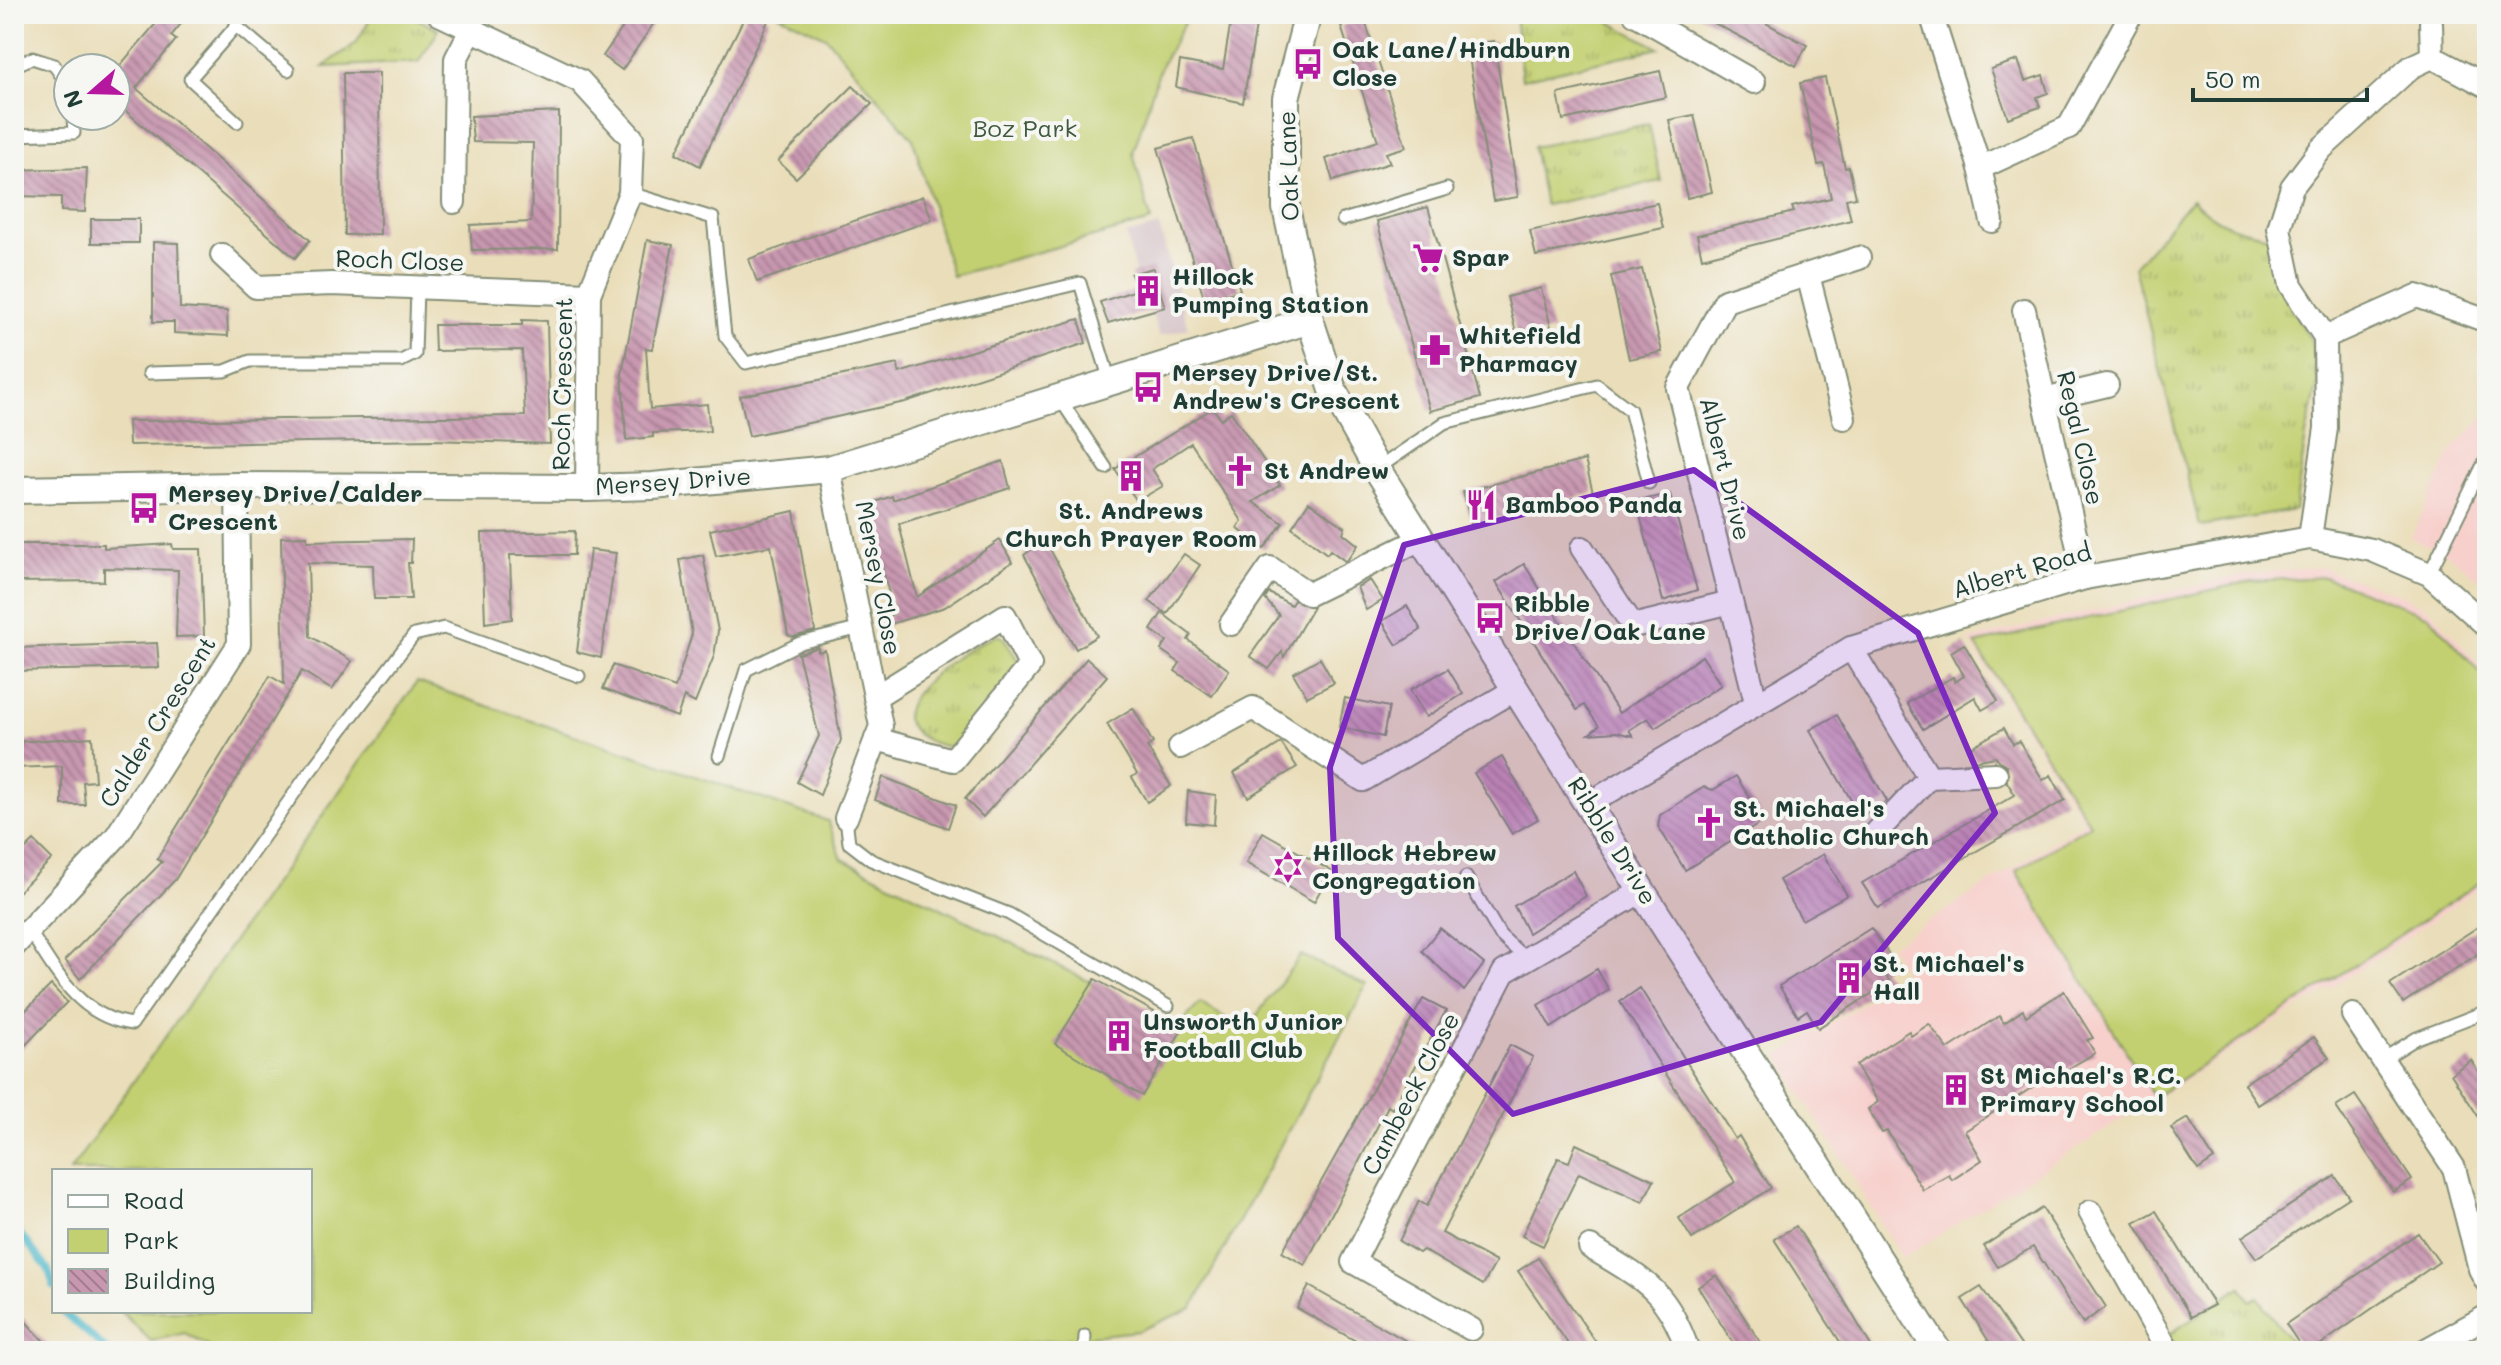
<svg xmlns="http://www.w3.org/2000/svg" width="2501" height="1365" viewBox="0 0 2501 1365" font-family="Mali,sans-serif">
<defs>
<pattern id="grass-tufts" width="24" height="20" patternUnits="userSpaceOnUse" patternTransform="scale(2)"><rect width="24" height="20" fill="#c3d071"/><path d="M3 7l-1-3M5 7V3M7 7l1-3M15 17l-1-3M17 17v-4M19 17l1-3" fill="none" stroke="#9eaa5e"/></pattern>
<pattern id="building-back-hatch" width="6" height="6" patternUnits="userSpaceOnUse" patternTransform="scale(2)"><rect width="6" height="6" fill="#c897b0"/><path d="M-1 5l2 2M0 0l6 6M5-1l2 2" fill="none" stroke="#a27c90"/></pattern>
</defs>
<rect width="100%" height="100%" fill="#f6f6f2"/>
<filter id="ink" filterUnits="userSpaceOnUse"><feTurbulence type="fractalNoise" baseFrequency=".0125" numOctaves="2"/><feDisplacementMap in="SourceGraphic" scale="16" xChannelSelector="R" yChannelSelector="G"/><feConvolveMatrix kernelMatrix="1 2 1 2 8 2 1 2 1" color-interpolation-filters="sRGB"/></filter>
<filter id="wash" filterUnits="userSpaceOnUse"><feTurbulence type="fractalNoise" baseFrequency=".006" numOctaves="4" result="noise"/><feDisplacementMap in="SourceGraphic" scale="32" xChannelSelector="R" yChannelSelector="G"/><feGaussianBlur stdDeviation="1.8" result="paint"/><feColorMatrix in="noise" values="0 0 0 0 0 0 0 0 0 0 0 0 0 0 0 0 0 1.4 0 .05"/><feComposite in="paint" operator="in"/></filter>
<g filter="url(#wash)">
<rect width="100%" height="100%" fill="#eadeba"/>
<!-- built -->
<g fill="#f7d0cc">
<polygon points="2487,415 2487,586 2449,555 2411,538 2453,448"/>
<polygon points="2318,567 2402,595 2433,612 2487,674 2487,883 2363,967 1903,1258 1778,1056 1906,977 1890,946 2085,822 1969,640 2243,575"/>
</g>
<!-- industrial -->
<polygon fill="#d2bec3" points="1159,226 1188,328 1159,336 1151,311 1144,313 1131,274 1135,272 1126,235"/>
<!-- grass -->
<g fill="url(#grass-tufts)" stroke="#718652" stroke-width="2">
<polygon points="373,14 408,14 439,30 418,62 323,67 356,43"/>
<polygon points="1515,14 1595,14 1659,48 1522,79"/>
<polygon points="1649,124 1661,181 1545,205 1533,147"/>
<path d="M2192,199C2214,224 2240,231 2272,236L2276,272L2285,298L2311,340L2318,383L2306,435L2295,510L2200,526L2134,267Z"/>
<path d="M997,635L1004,638L1020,664L954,747C935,746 914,737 906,719C906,686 968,646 997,635Z"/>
<polygon points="2241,1287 2250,1301 2258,1297 2297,1351 2178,1351 2168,1335"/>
</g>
<!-- green -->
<g fill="#c3d071" stroke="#718652" stroke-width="2">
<polygon points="778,14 1189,14 1160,68 1133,153 1151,221 952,276 913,139 826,37"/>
<polygon points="2325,577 2430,616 2487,680 2487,878 2154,1097 2016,871 2090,824 1975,644 2251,581"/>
<polygon points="417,682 828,821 842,859 1179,1026 1200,1003 1246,1030 1301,955 1367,986 1192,1308 1138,1331 953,1351 216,1351 185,1333 151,1341 120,1311 310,1311 310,1171 70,1171"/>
</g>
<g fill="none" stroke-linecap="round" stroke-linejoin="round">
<!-- stream -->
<g stroke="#4cb7ca" stroke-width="7">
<polyline points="14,1226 48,1269 54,1287"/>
<polyline points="62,1311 108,1351"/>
</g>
</g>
<g id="blocks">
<!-- building -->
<g fill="url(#building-back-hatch)">
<polygon points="164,14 189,14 171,36 176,40 136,88 310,240 295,258 121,107 116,113 116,70"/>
<polygon points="632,14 660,14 622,70 603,56"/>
<polygon points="746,14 759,14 769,19 700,166 676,153"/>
<polygon points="1232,14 1258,14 1243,103 1176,87 1180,61 1223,69"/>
<polygon points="1697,14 1749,14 1807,45 1796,66"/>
<polygon points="1364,18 1406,147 1386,153 1390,163 1333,181 1326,159 1378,141 1341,26"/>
<polygon points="1494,41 1518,197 1493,201 1467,45"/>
<polygon points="2018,60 2025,81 2043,75 2048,93 2037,97 2040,107 2008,118 1991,69"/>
<polygon points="1660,71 1666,97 1563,120 1558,94"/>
<polygon points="343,73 379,73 380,234 345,235"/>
<polygon points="1825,78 1845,168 1849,167 1856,197 1846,199 1851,220 1702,258 1697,235 1794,212 1792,207 1831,198 1824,164 1818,165 1800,83"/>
<polygon points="853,86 872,104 796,178 778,161"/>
<polygon points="559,112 558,249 472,250 470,225 531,222 533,143 473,142 471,116"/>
<polygon points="1694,115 1712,192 1687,198 1669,120"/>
<polygon points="1193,138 1240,290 1205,301 1158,148"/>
<polygon points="87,168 85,212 61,211 61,197 14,196 14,170"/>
<polygon points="923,196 932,220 757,282 749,259"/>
<polygon points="1657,203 1663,228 1536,256 1530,231"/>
<polygon points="1428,207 1480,398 1430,411 1377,221"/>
<rect x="91" y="219" width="48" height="24"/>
<polygon points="647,240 673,245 652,349 646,348 650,409 707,404 710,431 653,433 653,437 626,440 622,374"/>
<polygon points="153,242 178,243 180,308 227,311 228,336 174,333 174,322 153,322"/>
<polygon points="1153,268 1165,307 1108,323 1100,302 1136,290 1131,274"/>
<polygon points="1642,269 1662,352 1629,359 1611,276"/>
<polygon points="1541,288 1552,331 1518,340 1507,297"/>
<polygon points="1079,319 1086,343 905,402 749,436 740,396 898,364 899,373"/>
<polygon points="522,320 547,321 550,444 433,440 129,445 128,421 525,416 522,350 435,351 434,325 522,325"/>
<polygon points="1213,408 1221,419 1231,412 1280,485 1253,502 1283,523 1264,549 1237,528 1242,521 1191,443 1152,469 1163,486 1137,501 1115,469"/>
<polygon points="1585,460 1593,493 1472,526 1463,492"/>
<polygon points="1003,461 1010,488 899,524 917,597 1000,540 1012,562 945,607 881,627 879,623 894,613 866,505 892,496 893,500"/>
<polygon points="1670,494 1697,590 1663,601 1636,501"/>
<polygon points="1309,502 1345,527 1343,533 1358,545 1348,559 1345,561 1330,550 1327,554 1292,527"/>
<polygon points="794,511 815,631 793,637 788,635 771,546 716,556 710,530"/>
<polygon points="575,531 574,555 510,555 512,619 485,623 482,533"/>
<polygon points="307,536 307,541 412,539 411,563 408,563 411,599 374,599 373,565 308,563 310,636 352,661 332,690 302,671 175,880 80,979 65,960 162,862 157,859 270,676 284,684 281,537"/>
<polygon points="1045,540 1097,636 1076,649 1024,555"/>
<polygon points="14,544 104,544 104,548 172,544 173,549 201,549 204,636 176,637 178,570 104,568 104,581 14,582"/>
<polygon points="590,550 616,553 601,658 577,652"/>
<polygon points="1184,554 1200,565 1167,614 1149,601"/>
<polygon points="703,555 718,631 714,656 695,703 684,697 677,717 603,689 613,665 675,688 692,634 680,560"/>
<polygon points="1524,564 1619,713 1702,656 1721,685 1655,728 1648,718 1629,730 1633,736 1616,732 1589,734 1599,726 1584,705 1577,710 1496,582"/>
<polygon points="1370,580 1383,600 1366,610 1357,587"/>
<polygon points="1269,593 1291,605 1294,600 1313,607 1284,657 1282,652 1269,669 1250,656 1279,615 1265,599"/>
<polygon points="1407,606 1421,630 1397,645 1382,621"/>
<polygon points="1162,613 1191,635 1188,640 1229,670 1212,696 1175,671 1180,663 1161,650 1167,641 1151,630"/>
<polygon points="157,643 159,668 14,671 14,648"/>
<polygon points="1964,644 1998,701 1982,710 1975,697 1923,729 1907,703 1953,677 1955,682 1964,676 1951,652"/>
<polygon points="818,647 818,652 825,650 841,740 820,795 797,782 819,736 798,654"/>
<polygon points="1087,658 1107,676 983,817 965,799"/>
<polygon points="1320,658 1334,683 1307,697 1293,673"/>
<polygon points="1448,669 1463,694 1426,717 1410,690"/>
<polygon points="1345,698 1389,707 1383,737 1339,727"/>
<polygon points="1133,708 1153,743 1147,747 1171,786 1147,802 1132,777 1137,774 1107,724"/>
<polygon points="1837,715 1887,801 1861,817 1810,730"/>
<polygon points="2004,728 2013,744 2019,741 2043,780 2051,775 2065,800 1878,908 1862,883 2015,795 2007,782 2007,766 1995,757 1975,761 1968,749"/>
<polygon points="92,737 95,781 83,782 85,805 62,805 62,766 14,768 14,742"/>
<polygon points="1281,743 1297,767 1248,797 1234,773"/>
<polygon points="1502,757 1538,819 1512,834 1474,773"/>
<polygon points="1736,776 1764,821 1685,870 1658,826 1660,815 1704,787 1713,790"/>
<polygon points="883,777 956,805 948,828 875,800"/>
<polygon points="1188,791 1216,795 1214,825 1186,822"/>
<polygon points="1263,832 1331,871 1314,902 1246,863"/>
<polygon points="34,841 52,859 14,896 14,860"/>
<polygon points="1823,854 1847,895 1802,920 1779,880"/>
<polygon points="1573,871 1586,896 1528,933 1514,906"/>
<polygon points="2487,921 2487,948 2403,1003 2390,984"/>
<polygon points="1440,928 1484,964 1464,991 1422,951"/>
<polygon points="1871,928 1894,962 1882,969 1890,982 1818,1028 1807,1010 1798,1016 1779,986"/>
<polygon points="1597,969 1609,990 1551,1028 1538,1005"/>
<polygon points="1095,979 1183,1028 1142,1096 1055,1044"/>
<polygon points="51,985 67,1002 14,1057 14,1022"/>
<polygon points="1640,988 1735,1139 1739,1136 1771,1188 1692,1239 1679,1218 1735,1182 1620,1002"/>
<polygon points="2064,991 2093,1038 2087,1040 2095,1053 2061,1073 2059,1070 1965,1131 1982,1160 1952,1180 1949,1175 1923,1190 1887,1131 1882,1133 1868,1109 1878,1102 1856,1065 1909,1031 1911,1036 1929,1024 1948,1049 1999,1016 2004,1023 2023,1010 2026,1016"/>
<polygon points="1423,999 1446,1011 1392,1109 1388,1106 1305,1265 1282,1252"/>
<polygon points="2314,1037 2329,1058 2258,1105 2244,1084"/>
<polygon points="1510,1045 1533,1057 1442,1233 1496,1262 1483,1285 1423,1250 1419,1253 1399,1241 1419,1201 1427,1206"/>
<polygon points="2471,1060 2487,1085 2487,1130 2451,1074"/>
<polygon points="2355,1095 2412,1180 2393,1192 2336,1107"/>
<polygon points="2188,1118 2214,1159 2198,1170 2171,1128"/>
<polygon points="1576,1144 1654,1180 1643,1202 1579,1173 1543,1246 1522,1236 1558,1158 1569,1162"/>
<polygon points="2335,1176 2349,1197 2256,1258 2242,1237"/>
<polygon points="2042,1208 2106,1307 2083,1323 2033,1247 1998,1267 1984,1246"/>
<polygon points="2156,1211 2214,1305 2191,1317 2134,1223"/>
<polygon points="1796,1226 1841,1295 1874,1351 1846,1351 1774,1239"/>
<polygon points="2418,1233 2439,1262 2311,1351 2304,1351 2286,1324"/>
<polygon points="1538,1258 1602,1351 1573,1351 1518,1271"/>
<polygon points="1717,1275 1766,1351 1738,1351 1698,1287"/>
<polygon points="1309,1286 1424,1351 1374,1351 1297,1308"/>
<polygon points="1981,1287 2025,1351 1995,1351 1962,1299"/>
<polygon points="14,1309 53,1351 14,1351"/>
</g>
</g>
</g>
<g filter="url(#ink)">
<use href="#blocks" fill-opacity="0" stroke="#848e77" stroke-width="2"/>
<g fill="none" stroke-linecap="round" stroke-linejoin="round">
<defs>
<g id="service">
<polyline points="236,26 288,70"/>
<polyline points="14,66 32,58 54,65 68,85"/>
<polyline points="237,122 190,79 236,26 238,14"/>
<polyline points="14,135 74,133 73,116"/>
<polyline points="630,193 713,218 725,336 746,363 1080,283 1110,381"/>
<polyline points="1343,220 1447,189"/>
<polyline points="149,373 225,371 250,361 401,361 415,354 417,288"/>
<polyline points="1060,399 1106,468"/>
<polyline points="1377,469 1444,423 1597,385 1630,410 1649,483"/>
<polyline points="2429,574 2487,457"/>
<polyline points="719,756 746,670 800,643 861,628"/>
<polyline points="846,818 849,843 871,860 1009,914 1168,1006"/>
<polyline points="1466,877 1500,935 1526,959"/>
<path d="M29,930C56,972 79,1017 132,1024L305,778L414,635L444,628L579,676"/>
<polyline points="2383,1059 2417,1038 2487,1011"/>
<polyline points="1084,1351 1085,1336"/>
</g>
<g id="minor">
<polyline points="439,14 580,81 632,138 630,193 589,294 587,488"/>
<polyline points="1635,14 1754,82"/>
<polyline points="1931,14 1980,168 1992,221"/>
<polyline points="2431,23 2432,57"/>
<polyline points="1980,168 2069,127 2131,14"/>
<polyline points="454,202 456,59 471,30"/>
<polyline points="222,255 256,287 332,284 589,294"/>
<polyline points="1808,275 1844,418"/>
<polyline points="2024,310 2085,578"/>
<polyline points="2325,337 2417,296 2487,321"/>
<polyline points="2044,400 2107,385"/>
<polyline points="829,469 881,726 846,818"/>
<polyline points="2310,538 2326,428 2325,337 2291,285 2279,228 2292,187 2321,149 2411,67 2432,57 2487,86"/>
<polyline points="1582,548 1633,626 1731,602"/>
<polyline points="1231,624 1270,568 1309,594 1421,539"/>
<polyline points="1851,648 1929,777"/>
<polyline points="875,697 1005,616 1030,665 953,760 876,739"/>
<polyline points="1756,702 1678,388 1725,301 1859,258"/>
<polyline points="1180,747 1253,708 1363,780 1516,689"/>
<polyline points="1590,803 1851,648 2085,578 2310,538 2372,550 2429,574 2487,626"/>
<polyline points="1875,834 1929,777 1996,774"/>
<polyline points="14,946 116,837 239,644 237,486"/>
<polyline points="2353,1015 2454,1168 2480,1269 2487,1282"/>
<polyline points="2090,1212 2168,1351"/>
<path d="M1590,1247C1643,1279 1667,1289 1688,1351"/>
<polyline points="1471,1329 1353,1262 1504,972 1642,891"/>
<polyline points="2424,1351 2487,1316"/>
</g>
<g id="tertiary">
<polyline points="1308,14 1286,98 1286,208 1310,320 1333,390 1377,469 1647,899 1938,1351"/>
<polyline points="14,490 237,486 587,488 653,486 829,469 1310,320"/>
</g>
</defs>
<!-- service casing -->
<use href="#service" stroke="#848e77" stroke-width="15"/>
<!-- minor casing -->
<use href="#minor" stroke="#848e77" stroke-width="26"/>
<!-- tertiary casing -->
<use href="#tertiary" stroke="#848e77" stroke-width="30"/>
<!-- service -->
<use href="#service" stroke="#fff" stroke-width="11"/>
<!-- minor -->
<use href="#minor" stroke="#fff" stroke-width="22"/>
<!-- tertiary -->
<use href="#tertiary" stroke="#fff" stroke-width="26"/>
</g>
</g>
<!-- marked area -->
<path fill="#7b2cbf" fill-opacity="0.2" stroke="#7b2cbf" stroke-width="6" stroke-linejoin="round" d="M1694,470L1918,633L1995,813L1821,1022L1513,1114L1338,938L1330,767L1404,545Z"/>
<!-- icons -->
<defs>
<symbol id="bus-bare" viewBox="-9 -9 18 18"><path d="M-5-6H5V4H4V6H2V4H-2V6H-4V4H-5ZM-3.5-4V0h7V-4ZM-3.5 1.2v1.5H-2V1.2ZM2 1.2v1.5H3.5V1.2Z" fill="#b5179e" stroke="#f6f6f2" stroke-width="2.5" paint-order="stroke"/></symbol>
<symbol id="supermarket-bare" viewBox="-9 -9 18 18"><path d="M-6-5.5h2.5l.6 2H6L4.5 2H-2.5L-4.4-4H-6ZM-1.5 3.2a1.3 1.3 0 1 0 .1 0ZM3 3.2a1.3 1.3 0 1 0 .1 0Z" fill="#b5179e" stroke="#f6f6f2" stroke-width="2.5" paint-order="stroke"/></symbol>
<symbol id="building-bare" viewBox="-9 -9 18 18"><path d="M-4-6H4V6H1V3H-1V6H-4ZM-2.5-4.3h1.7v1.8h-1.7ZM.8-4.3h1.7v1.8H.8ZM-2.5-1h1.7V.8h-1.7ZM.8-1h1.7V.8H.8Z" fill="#b5179e" stroke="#f6f6f2" stroke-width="2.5" paint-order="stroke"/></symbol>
<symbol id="pharmacy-bare" viewBox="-9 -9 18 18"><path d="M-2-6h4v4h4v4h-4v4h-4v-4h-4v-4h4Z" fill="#b5179e" stroke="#f6f6f2" stroke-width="2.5" paint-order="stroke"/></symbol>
<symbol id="church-bare" viewBox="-9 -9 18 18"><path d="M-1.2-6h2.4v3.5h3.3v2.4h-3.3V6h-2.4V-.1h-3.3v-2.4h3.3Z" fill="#b5179e" stroke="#f6f6f2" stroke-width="2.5" paint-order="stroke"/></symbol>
<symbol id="restaurant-bare" viewBox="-9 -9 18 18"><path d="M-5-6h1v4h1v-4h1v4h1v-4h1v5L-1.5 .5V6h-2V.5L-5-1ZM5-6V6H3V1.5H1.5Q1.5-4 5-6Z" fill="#b5179e" stroke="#f6f6f2" stroke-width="2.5" paint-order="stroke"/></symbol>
<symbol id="synagogue-bare" viewBox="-9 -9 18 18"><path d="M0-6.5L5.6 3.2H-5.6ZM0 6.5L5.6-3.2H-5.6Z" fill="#b5179e" stroke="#f6f6f2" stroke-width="2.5" paint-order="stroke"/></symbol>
</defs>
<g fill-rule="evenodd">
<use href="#bus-bare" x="1286" y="42" width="44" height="44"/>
<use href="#supermarket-bare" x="1406" y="236" width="44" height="44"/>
<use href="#building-bare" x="1126" y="269" width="44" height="44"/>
<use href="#pharmacy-bare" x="1413" y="328" width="44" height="44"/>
<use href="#bus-bare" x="1126" y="365" width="44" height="44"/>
<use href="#church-bare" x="1218" y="449" width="44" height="44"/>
<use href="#building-bare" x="1109" y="454" width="44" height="44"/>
<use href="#restaurant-bare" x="1459" y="483" width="44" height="44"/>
<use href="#bus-bare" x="122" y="486" width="44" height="44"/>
<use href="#bus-bare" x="1468" y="596" width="44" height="44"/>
<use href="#church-bare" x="1687" y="801" width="44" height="44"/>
<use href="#synagogue-bare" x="1266" y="845" width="44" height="44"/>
<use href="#building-bare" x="1827" y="956" width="44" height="44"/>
<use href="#building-bare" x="1097" y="1014" width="44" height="44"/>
<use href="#building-bare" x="1934" y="1068" width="44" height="44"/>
</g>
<g text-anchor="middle" stroke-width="8" stroke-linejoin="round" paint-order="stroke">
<!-- poi labels -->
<g font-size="24" font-weight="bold" fill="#1f3d34" stroke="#f6f6f2" text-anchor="start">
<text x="1332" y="58">Oak Lane/Hindburn<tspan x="1332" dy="28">Close</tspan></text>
<text x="1452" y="266">Spar</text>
<text x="1172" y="285">Hillock<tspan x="1172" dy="28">Pumping Station</tspan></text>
<text x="1459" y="344">Whitefield<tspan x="1459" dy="28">Pharmacy</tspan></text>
<text x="1172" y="381">Mersey Drive/St.<tspan x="1172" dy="28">Andrew's Crescent</tspan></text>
<text x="1264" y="479">St Andrew</text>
<text x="168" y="502">Mersey Drive/Calder<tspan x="168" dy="28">Crescent</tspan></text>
<text x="1505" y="513">Bamboo Panda</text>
<text x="1131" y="519" text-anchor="middle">St. Andrews<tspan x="1131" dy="28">Church Prayer Room</tspan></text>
<text x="1514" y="612">Ribble<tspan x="1514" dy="28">Drive/Oak Lane</tspan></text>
<text x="1733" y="817">St. Michael's<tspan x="1733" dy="28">Catholic Church</tspan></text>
<text x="1312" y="861">Hillock Hebrew<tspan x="1312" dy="28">Congregation</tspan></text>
<text x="1873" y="972">St. Michael's<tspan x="1873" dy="28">Hall</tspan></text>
<text x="1143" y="1030">Unsworth Junior<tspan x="1143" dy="28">Football Club</tspan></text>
<text x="1980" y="1084">St Michael's R.C.<tspan x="1980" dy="28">Primary School</tspan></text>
</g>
<!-- park labels -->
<g font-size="24" fill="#405a40" stroke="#f6f6f2">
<text x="1025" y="137">Boz Park</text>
</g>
<!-- street labels -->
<g font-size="24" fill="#1f3d34" stroke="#f6f6f2">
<text transform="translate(1289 166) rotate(-92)" y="8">Oak Lane</text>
<text transform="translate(400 261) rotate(2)" y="8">Roch Close</text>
<text transform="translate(563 384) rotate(-89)" y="8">Roch Crescent</text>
<text transform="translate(2080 438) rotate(77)" y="8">Regal Close</text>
<text transform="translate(1725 469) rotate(76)" y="8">Albert Drive</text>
<text transform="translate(673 482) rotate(-4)" y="8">Mersey Drive</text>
<text transform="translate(2022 571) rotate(-16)" y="8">Albert Road</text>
<text transform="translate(878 578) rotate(79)" y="8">Mersey Close</text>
<text transform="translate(158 722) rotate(-58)" y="8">Calder Crescent</text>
<text transform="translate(1612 841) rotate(58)" y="8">Ribble Drive</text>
<text transform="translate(1411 1094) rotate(-62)" y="8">Cambeck Close</text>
</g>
</g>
<!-- margin -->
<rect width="2501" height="1365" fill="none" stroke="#f6f6f2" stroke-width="48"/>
<!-- legend -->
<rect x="52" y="1169" width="260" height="144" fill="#f6f6f2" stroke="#a0aca6" stroke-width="2"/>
<rect x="68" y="1195" width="40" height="12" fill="#ffffff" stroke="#a0aca6" stroke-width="2"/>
<text x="124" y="1209" font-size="24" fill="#1f3d34">Road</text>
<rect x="68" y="1229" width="40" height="24" fill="#c3d071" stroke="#a0aca6" stroke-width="2"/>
<text x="124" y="1249" font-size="24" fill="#1f3d34">Park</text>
<rect x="68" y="1269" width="40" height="24" fill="url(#building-back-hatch)" stroke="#a0aca6" stroke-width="2"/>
<text x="124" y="1289" font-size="24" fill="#1f3d34">Building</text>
<!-- north arrow -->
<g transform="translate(92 92) rotate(250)"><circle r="38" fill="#f6f6f2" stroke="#a0aca6" stroke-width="2"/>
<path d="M0-6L14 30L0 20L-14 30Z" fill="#b5179e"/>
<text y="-12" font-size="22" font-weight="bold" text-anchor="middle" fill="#1f3d34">N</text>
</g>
<!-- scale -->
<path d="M2193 88v12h174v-12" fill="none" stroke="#1f3d34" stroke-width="4"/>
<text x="2205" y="88" font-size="24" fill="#1f3d34" stroke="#f6f6f2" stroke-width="6" paint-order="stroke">50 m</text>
</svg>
